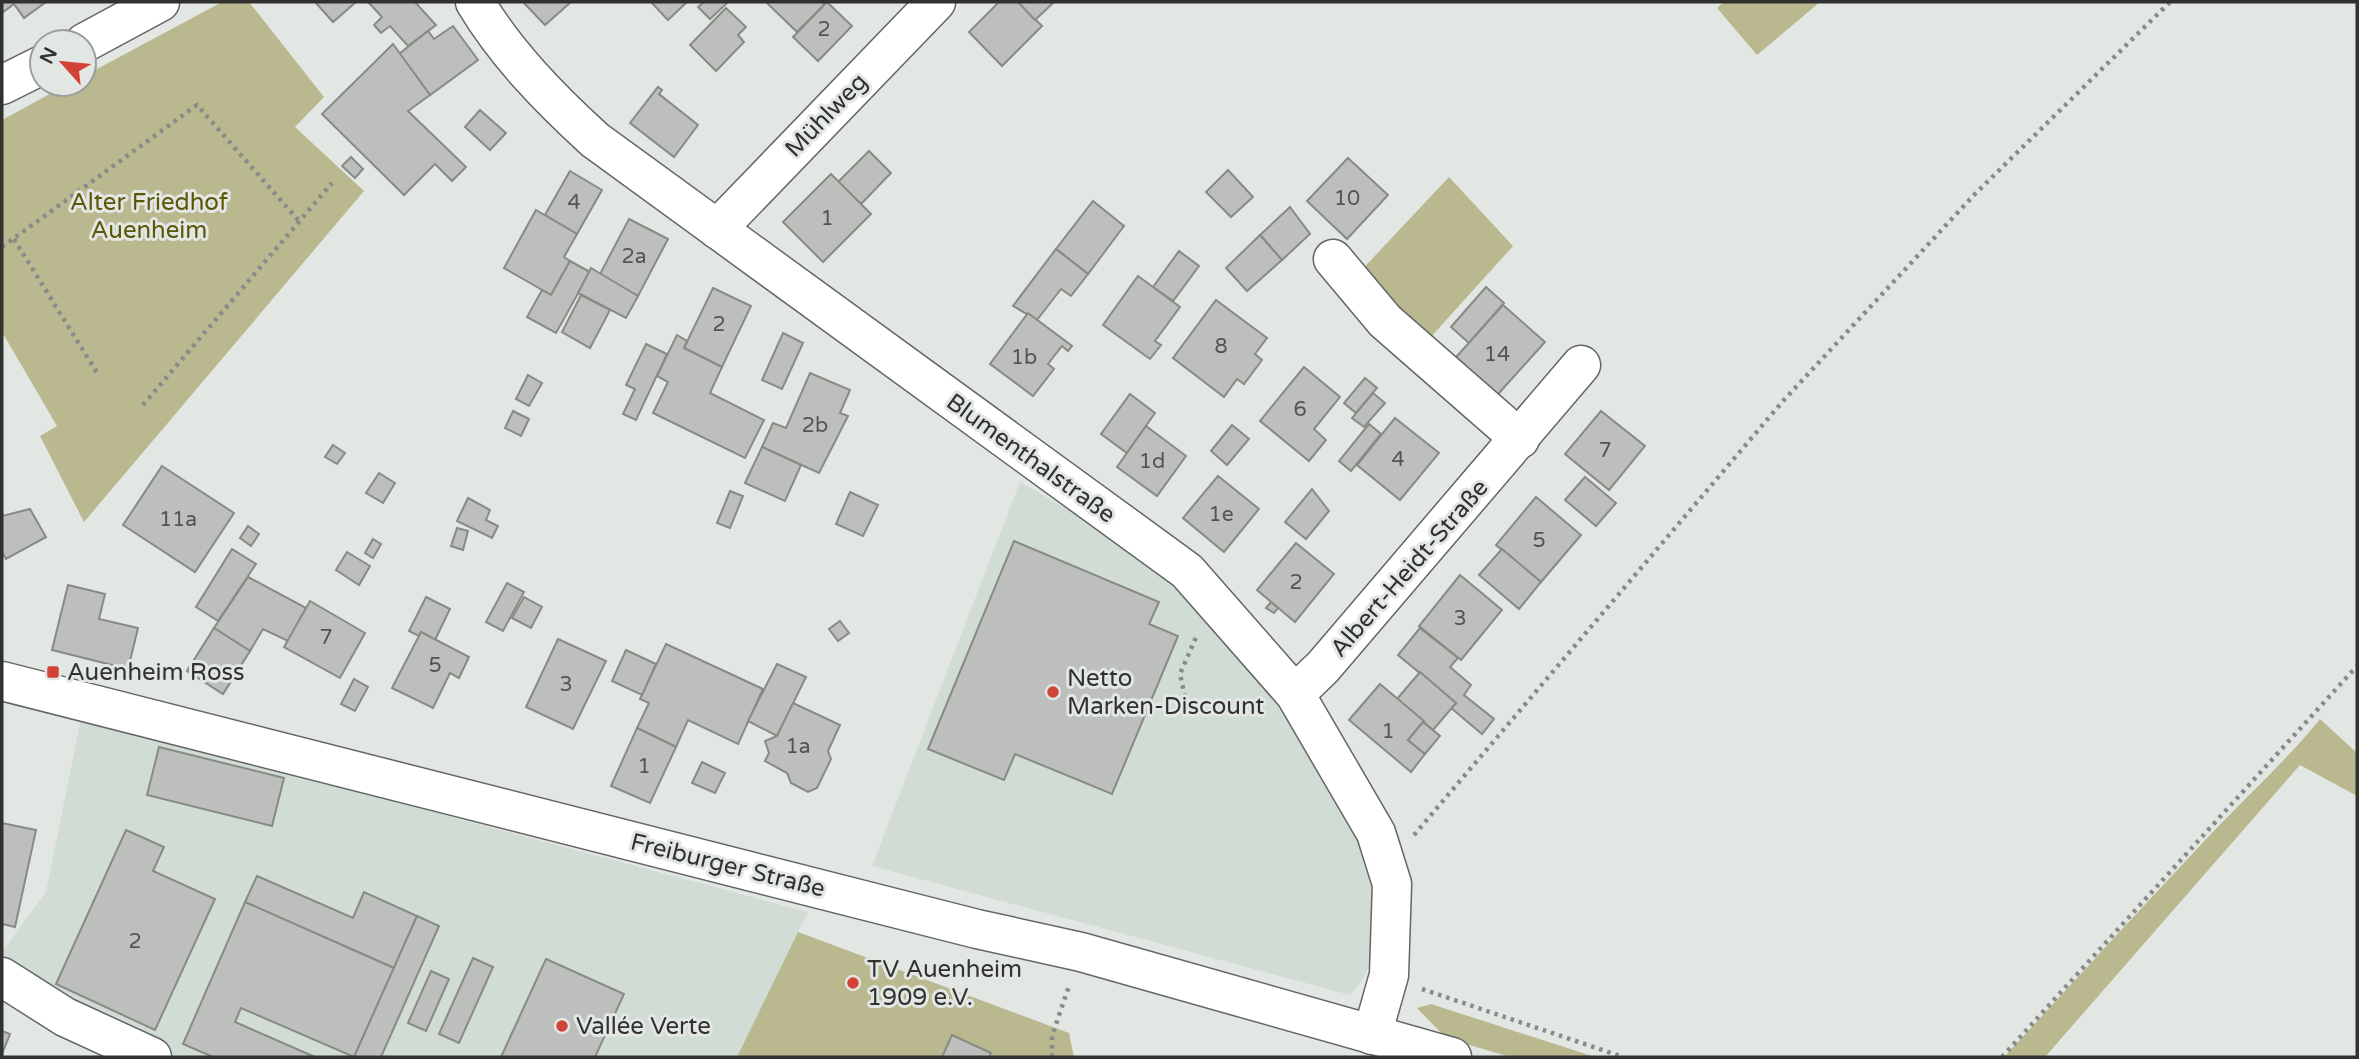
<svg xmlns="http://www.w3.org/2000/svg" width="2359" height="1059" viewBox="0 0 2359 1059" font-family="'Varela Round',sans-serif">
<rect width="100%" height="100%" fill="#e3e7e4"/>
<!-- built -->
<g fill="#d1dcd5">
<polygon points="1020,482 1136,549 1186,598 1266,687 1359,829 1377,895 1377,950 1361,982 1350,995 872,866"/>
<polygon points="81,718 808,912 737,1057 129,1057 2,965 2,952 46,892"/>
</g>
<!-- green -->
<g fill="#b9b88f">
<polygon points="222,2 249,2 324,97 295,127 364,191 84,522 40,436 57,426 2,332 2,120 68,84 84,84 84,76"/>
<polygon points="1724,2 1820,2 1757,55 1717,8"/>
<polygon points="1449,177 1513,246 1420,349 1355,277"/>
<path d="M2320,719L2357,753V796L2300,765L2045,1057H2004C2073,983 2141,908 2210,835C2247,796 2286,761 2320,719Z"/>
<polygon points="798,932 1069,1033 1074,1057 737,1057"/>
<polygon points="1431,1004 1595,1057 1510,1057 1446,1038 1417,1008"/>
</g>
<!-- building -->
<g fill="#bdbfbc" stroke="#888a86" stroke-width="2">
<polygon points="2,2 46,2 24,18 14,4 2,13"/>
<polygon points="315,2 356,2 333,22"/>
<polygon points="368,2 415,2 436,25 408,46 390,26 381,33 374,25 382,17"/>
<polygon points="523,2 571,2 545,25"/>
<polygon points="651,2 687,2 668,20"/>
<polygon points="704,2 728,2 710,19 698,7"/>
<polygon points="766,2 822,2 825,4 797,32"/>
<polygon points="827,2 852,26 818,61 793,37"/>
<polygon points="999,2 1018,2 1042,26 1002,66 969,32"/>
<polygon points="1018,2 1054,2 1035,20"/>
<polygon points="726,8 746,27 738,35 744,42 716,71 690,45"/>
<polygon points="453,26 478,60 430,95 399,54 428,31 434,39"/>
<polygon points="393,44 430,95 408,111 466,167 452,181 435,164 404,195 322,114"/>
<polygon points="658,87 662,90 659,94 698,125 674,157 630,123"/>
<polygon points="480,110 506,133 490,150 465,127"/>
<polygon points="869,151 891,173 861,204 838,182"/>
<polygon points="351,157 363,169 355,178 342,166"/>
<polygon points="1348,158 1388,195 1347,239 1307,201"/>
<polygon points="1228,170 1253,197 1231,217 1206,192"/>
<polygon points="570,171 602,190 577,234 545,215"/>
<polygon points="831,174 871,214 823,262 783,222"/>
<polygon points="1093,201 1124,226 1088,274 1056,249"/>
<polygon points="1290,207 1310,234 1282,260 1260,235"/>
<polygon points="536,210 577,234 564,257 570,261 551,295 504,268"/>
<polygon points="629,219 668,239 638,296 599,276"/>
<polygon points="1260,235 1282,260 1247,291 1226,268"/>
<polygon points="1056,249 1088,274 1071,296 1061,289 1037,320 1013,306"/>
<polygon points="1179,251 1199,266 1173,301 1153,287"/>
<polygon points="570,261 590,272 556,333 527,317 542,290 551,295"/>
<polygon points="591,268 638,296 626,318 578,293"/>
<polygon points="1138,276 1180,307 1155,341 1161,345 1150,359 1103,325"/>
<polygon points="1486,287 1504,303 1469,343 1451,327"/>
<polygon points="713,288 751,306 722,367 684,348"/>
<polygon points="581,295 610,310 590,348 562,332"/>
<polygon points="1216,300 1267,338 1255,354 1262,360 1244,384 1237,379 1224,397 1173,358"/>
<polygon points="1503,305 1545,342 1491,402 1449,365"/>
<polygon points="1028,313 1072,346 1068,351 1062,346 1048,364 1054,369 1033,396 990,364"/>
<polygon points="783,333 803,343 782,389 762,380"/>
<polygon points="677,335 687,341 684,348 722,367 710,393 764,420 745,458 653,413 668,382 657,376"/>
<polygon points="646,344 667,354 636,420 623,414 635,389 626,385"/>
<polygon points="1304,367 1340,397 1314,429 1326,440 1309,461 1260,421"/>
<polygon points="810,373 850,390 840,413 848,416 819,473 762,447 773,423 786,428"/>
<polygon points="528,375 542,383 529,406 516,399"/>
<polygon points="1365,378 1377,388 1356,413 1344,403"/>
<polygon points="1373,393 1385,403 1364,427 1352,418"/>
<polygon points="1130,394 1155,413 1127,453 1101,434"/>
<polygon points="513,411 529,419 521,436 505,428"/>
<polygon points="1601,411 1645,446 1609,490 1565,454"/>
<polygon points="1395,418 1439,453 1400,500 1357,465"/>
<polygon points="1369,424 1381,434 1351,471 1339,461"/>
<polygon points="1232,425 1249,439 1227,465 1211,451"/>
<polygon points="1146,426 1186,456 1157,496 1117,467"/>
<polygon points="333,445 345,453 337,464 325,457"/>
<polygon points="762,447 801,465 785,501 745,483"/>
<polygon points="162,466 234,513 195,572 123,525"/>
<polygon points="379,473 395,483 383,503 366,493"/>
<polygon points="1218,476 1259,509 1224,552 1183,518"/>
<polygon points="1585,477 1616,503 1596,526 1565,500"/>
<polygon points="1312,489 1329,511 1306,539 1285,522"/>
<polygon points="730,491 743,496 730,528 717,523"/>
<polygon points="850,492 878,505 863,536 836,524"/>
<polygon points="1536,497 1581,535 1541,582 1496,545"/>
<polygon points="468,498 490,510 486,520 498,526 492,538 457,521"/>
<polygon points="30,509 46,537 6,559 2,552 2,516"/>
<polygon points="248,526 259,534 251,546 240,538"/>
<polygon points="457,528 468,531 463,550 451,546"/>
<polygon points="373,539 381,544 373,558 365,553"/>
<polygon points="1014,541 1159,602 1149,624 1178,636 1112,794 1015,754 1004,780 928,749"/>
<polygon points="1296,543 1334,574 1295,622 1257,590"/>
<polygon points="232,549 256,564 218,621 196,607"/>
<polygon points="1502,549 1541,582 1519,609 1479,575"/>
<polygon points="347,552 370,566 359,585 336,570"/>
<polygon points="1460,575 1502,610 1461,660 1419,626"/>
<polygon points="248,577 306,608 288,641 263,629 250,651 214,628"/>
<polygon points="507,583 524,592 503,631 486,622"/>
<polygon points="68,585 105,594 99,619 138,628 128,669 52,650"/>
<polygon points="426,597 450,609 435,640 421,632 419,636 409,631"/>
<polygon points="524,597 542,607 531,628 512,618"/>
<polygon points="310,601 365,633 340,678 284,647"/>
<polygon points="1271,602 1278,608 1274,613 1266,608"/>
<polygon points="840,621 849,633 838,641 829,629"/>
<polygon points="214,628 250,651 223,694 187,671"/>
<polygon points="1420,628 1458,658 1450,667 1471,685 1464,695 1494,719 1482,734 1451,708 1456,703 1398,655"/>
<polygon points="421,632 469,657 459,678 450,673 433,708 392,688"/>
<polygon points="558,639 606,661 573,729 526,707"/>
<polygon points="666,644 763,689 738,744 688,720 676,747 637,728 649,703 640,699"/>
<polygon points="626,650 656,664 642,695 612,681"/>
<polygon points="777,664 806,677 777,736 748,721"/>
<polygon points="1420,672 1456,703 1433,730 1397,699"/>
<polygon points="354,679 368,687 355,711 341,704"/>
<polygon points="1380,684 1424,721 1408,740 1425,754 1411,772 1349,720"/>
<polygon points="793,703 840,725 828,751 831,759 817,788 808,792 791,783 787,773 765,761 769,753 765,741 777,736"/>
<polygon points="1423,722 1440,736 1425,754 1408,740"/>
<polygon points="637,728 676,747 650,803 611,786"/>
<polygon points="159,747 284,778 272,826 147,795"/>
<polygon points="702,762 725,773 715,793 692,783"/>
<polygon points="2,823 36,830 15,927 2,924"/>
<polygon points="126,830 164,847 153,871 215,899 155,1030 56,984"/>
<polygon points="257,876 353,918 364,892 417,916 394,968 245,902"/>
<polygon points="245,902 394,968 354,1057 241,1008 235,1022 315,1057 213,1057 183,1044"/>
<polygon points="417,916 439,926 381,1057 354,1057"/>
<polygon points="473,958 493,967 459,1043 439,1034"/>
<polygon points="546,959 624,994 595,1057 501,1057"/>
<polygon points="431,971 449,979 426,1031 408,1023"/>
<polygon points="2,1031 10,1034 2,1054"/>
<polygon points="952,1035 991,1053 989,1057 942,1057"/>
</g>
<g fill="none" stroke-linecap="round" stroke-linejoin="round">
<defs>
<g id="minor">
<path d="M475,2C506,54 550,99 595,140L1187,571L1295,694L1376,833L1392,884L1389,975L1372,1035"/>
<polyline points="84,43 160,2"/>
<polyline points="2,85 42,65"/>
<polyline points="717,229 936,2"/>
<polyline points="1333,259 1385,321 1520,439"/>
<polyline points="1295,694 1323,667 1581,365"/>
<polyline points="2,977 65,1017 152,1057"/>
</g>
<polyline id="tertiary" points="2,681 977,929 1081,952 1452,1057"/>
</defs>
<!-- minor casing -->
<use href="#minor" stroke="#636664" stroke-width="41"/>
<!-- tertiary casing -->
<use href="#tertiary" stroke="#636664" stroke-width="41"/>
<!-- path -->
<g stroke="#898b89" stroke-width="4.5" stroke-dasharray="3.5 5" stroke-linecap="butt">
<polyline points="14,239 99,376"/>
<polyline points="2,247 197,105 299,221"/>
<polyline points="143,405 332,183"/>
<polyline points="1185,697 1180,674 1197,635"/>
<polyline points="1414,835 1783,401 1974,195 2170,2"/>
<polyline points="1422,989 1623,1057"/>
<polyline points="1052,1057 1052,1036 1069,986"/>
<polyline points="2002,1057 2357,666"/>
</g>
<!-- minor -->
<use href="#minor" stroke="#fff" stroke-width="38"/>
<!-- tertiary -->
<use href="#tertiary" stroke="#fff" stroke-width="38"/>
</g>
<!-- markers -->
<g fill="#d04336" stroke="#e3e7e4" stroke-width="2.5">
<rect x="46" y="665" width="14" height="14" rx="3.5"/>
<circle cx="1053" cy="692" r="7"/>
<circle cx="853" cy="983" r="7"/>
<circle cx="562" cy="1026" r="7"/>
</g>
<g text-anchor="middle" stroke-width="6" stroke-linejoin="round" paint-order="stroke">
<!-- number labels -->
<g font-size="21" fill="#535453">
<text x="824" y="36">2</text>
<text x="1347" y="205">10</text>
<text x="574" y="209">4</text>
<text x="827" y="225">1</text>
<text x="634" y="263">2a</text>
<text x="719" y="331">2</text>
<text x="1221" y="353">8</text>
<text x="1497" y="361">14</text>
<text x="1024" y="364">1b</text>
<text x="1300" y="416">6</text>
<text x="815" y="432">2b</text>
<text x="1605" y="457">7</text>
<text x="1398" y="466">4</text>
<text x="1152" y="468">1d</text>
<text x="1221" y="521">1e</text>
<text x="178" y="526">11a</text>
<text x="1539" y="547">5</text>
<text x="1296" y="589">2</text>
<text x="1460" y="625">3</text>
<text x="326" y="644">7</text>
<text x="435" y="672">5</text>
<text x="566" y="691">3</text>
<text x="1388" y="738">1</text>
<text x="798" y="753">1a</text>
<text x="644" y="773">1</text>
<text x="135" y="948">2</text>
</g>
<!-- street labels -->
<g font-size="24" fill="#303130" stroke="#e3e7e4">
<text transform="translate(826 115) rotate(-46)" y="8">Mühlweg</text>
<text transform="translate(1031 458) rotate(36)" y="8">Blumenthalstraße</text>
<text transform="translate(1409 568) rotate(-49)" y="8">Albert-Heidt-Straße</text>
<text transform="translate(728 865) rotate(14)" y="8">Freiburger Straße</text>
</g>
<!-- park labels -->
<g font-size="24" fill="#5b5706" stroke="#e3e7e4">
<text x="149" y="210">Alter Friedhof<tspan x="149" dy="28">Auenheim</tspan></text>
</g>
<!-- poi labels -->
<g font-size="24" fill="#303130" stroke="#e3e7e4" text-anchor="start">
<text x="67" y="680">Auenheim Ross</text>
<text x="1067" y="686">Netto<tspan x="1067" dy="28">Marken-Discount</tspan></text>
<text x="867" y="977">TV Auenheim<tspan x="867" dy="28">1909 e.V.</tspan></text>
<text x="576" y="1034">Vallée Verte</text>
</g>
</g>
<!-- border -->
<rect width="2359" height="1059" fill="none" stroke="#303130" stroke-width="7"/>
<!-- north arrow -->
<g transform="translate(63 63) rotate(297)"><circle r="33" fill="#e3e7e4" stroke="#9b9e9c" stroke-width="2"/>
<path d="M0-5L12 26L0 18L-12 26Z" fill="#d04336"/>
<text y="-10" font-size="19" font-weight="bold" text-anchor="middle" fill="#303130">N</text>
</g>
</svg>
